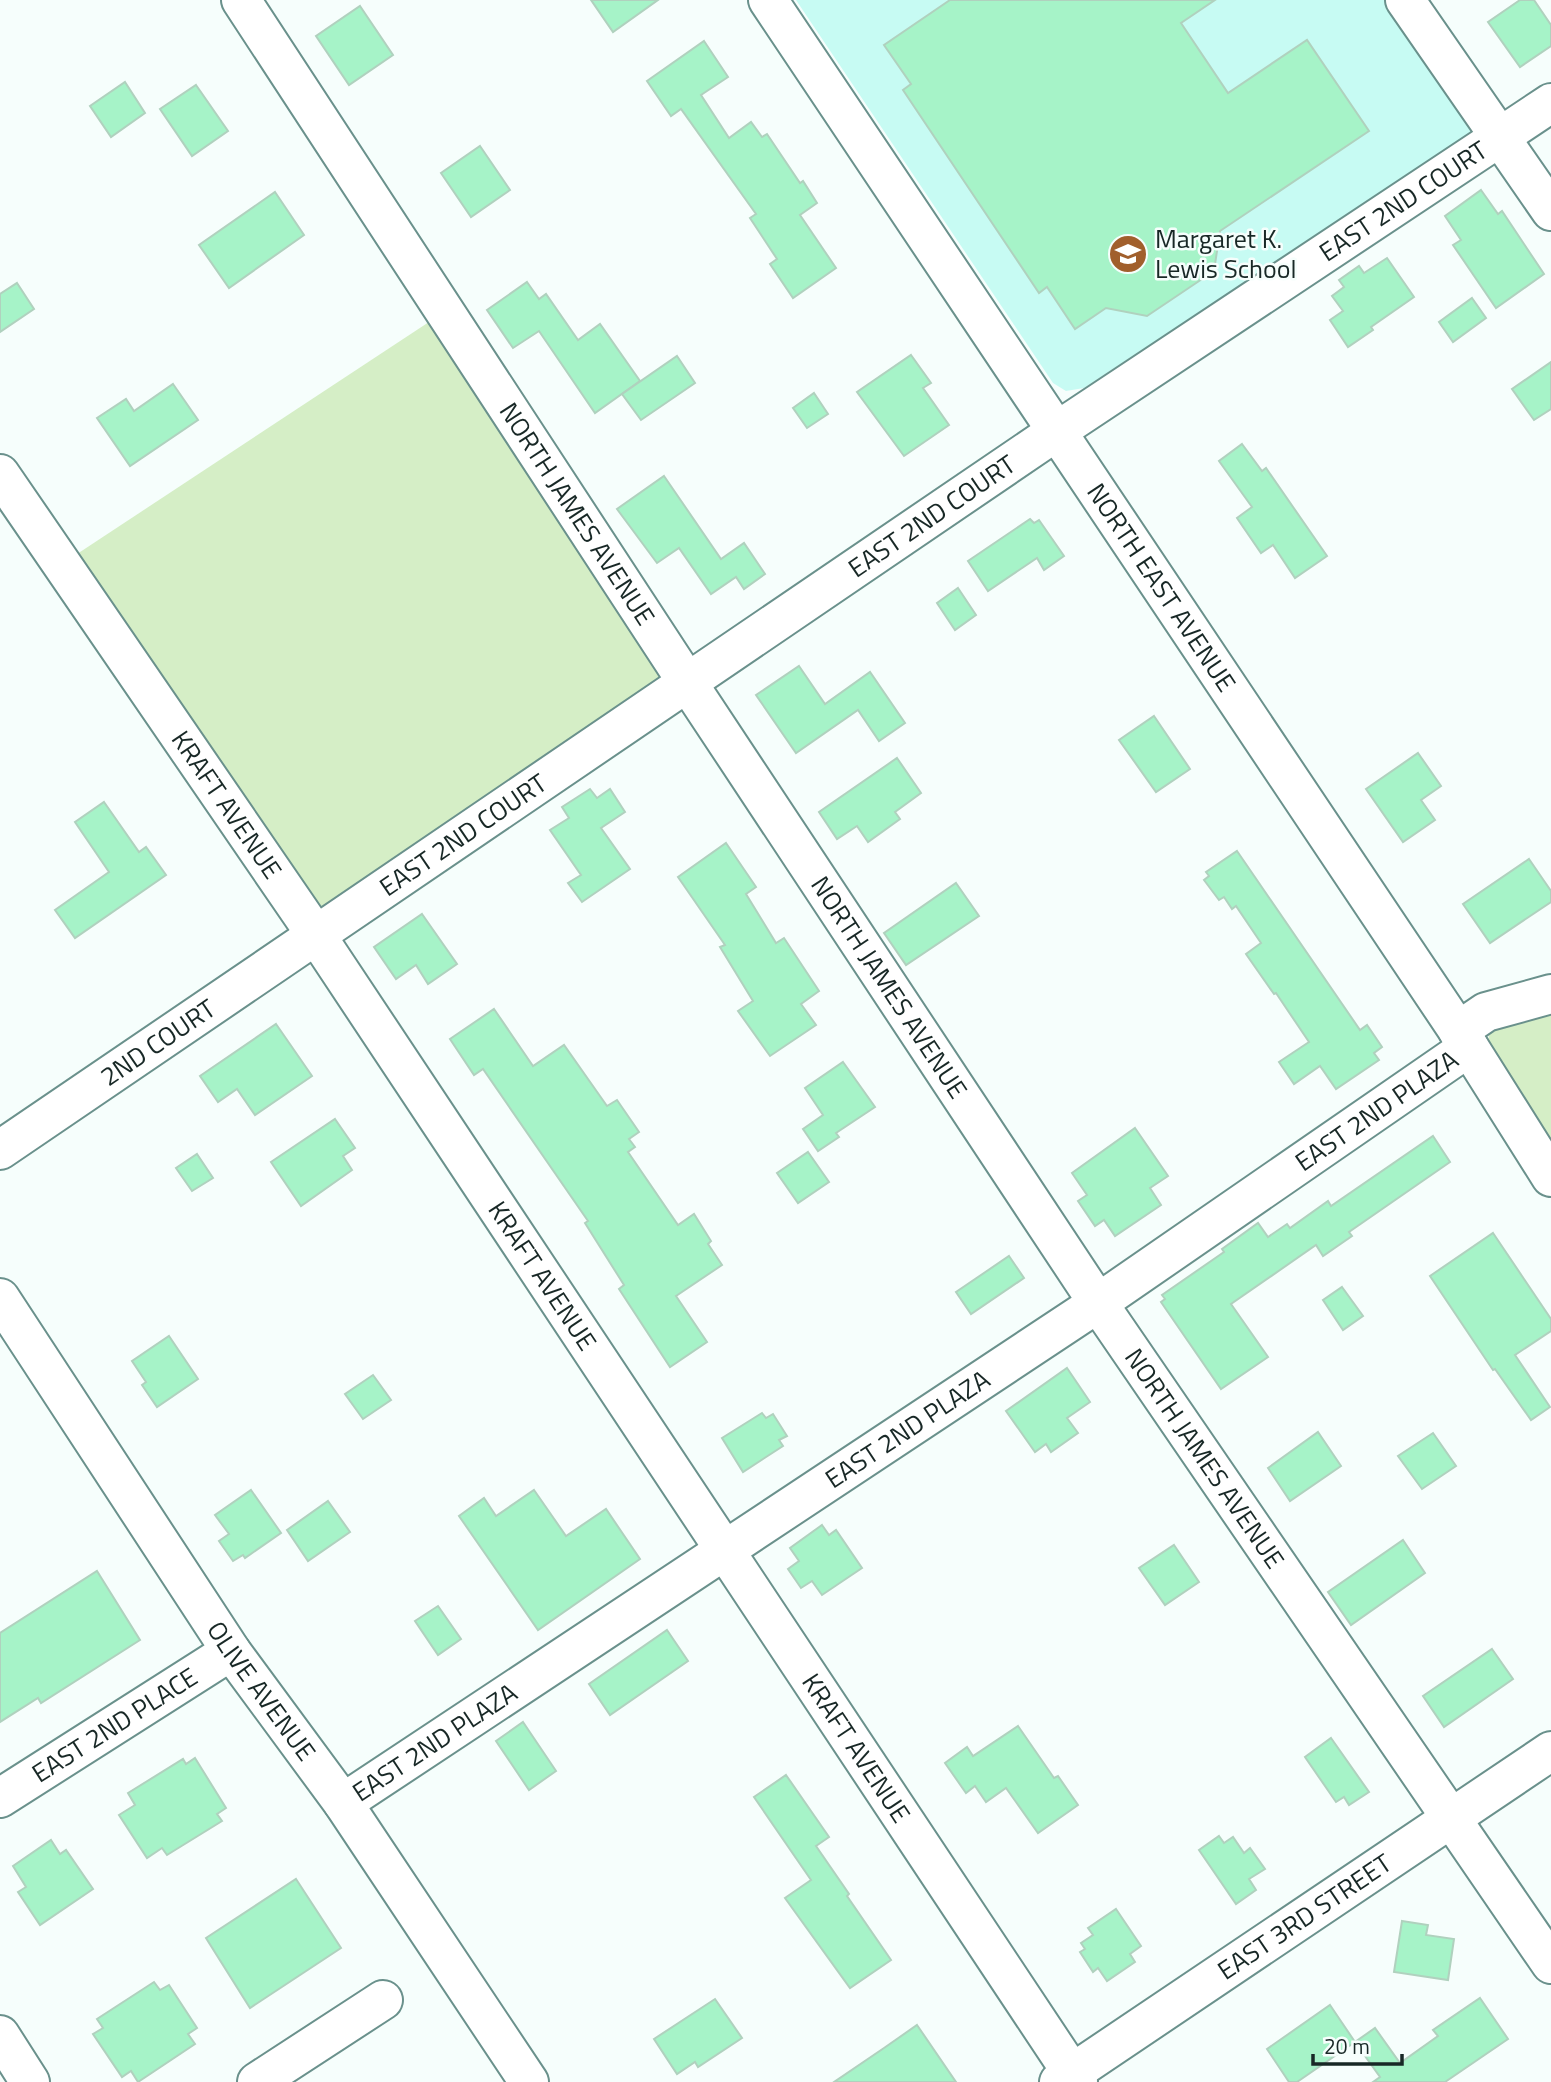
<svg xmlns="http://www.w3.org/2000/svg" width="1551" height="2082" viewBox="0 0 1551 2082" font-family="'Titillium Web',sans-serif">
<rect width="100%" height="100%" fill="#f6fefc"/>
<!-- built -->
<polygon fill="#c7fbf3" points="796,0 1391,0 1480,129 1084,388 1066,391 1053,383"/>
<!-- green -->
<g fill="#d5eec6">
<polygon points="432,320 665,676 319,912 74,556"/>
<path d="M1551,1009V1140C1537,1119 1493,1063 1489,1042C1488,1037 1489,1032 1491,1026Z"/>
</g>
<!-- building -->
<g fill="#a6f3c8" stroke="#b0d1be" stroke-width="2">
<polygon points="591,0 658,0 613,32"/>
<polygon points="950,0 1215,0 1181,23 1228,93 1307,40 1369,131 1220,231 1214,271 1147,316 1106,308 1075,329 1047,287 1039,293 903,90 911,84 884,45"/>
<polygon points="1520,0 1534,0 1551,25 1551,46 1520,67 1488,22"/>
<polygon points="360,6 393,55 349,85 316,36"/>
<polygon points="704,41 728,77 701,95 729,138 751,122 762,137 767,134 800,183 803,181 817,203 800,215 836,268 793,298 770,264 777,259 750,218 756,214 681,109 671,116 647,81"/>
<polygon points="125,82 145,113 111,137 90,106"/>
<polygon points="196,85 228,131 192,156 160,109"/>
<polygon points="480,146 510,190 471,217 441,173"/>
<polygon points="1481,190 1498,214 1502,211 1544,274 1496,308 1453,245 1461,240 1445,216"/>
<polygon points="275,192 304,235 229,288 199,245"/>
<polygon points="1387,258 1414,297 1371,327 1373,330 1348,347 1330,320 1343,311 1332,296 1344,287 1339,280 1359,266 1364,273"/>
<polygon points="527,282 539,299 546,294 578,340 600,324 640,381 595,413 539,331 513,348 487,310"/>
<polygon points="17,283 34,309 0,332 0,294"/>
<polygon points="1472,298 1486,318 1453,342 1439,322"/>
<polygon points="911,355 931,383 923,388 949,425 904,456 857,392"/>
<polygon points="677,356 695,383 641,420 622,394"/>
<polygon points="1551,362 1551,409 1534,420 1512,389"/>
<polygon points="173,384 198,420 130,466 97,418 126,399 134,411"/>
<polygon points="814,393 828,414 807,428 793,408"/>
<polygon points="1242,444 1262,471 1266,468 1327,556 1295,578 1273,545 1261,553 1237,518 1252,507 1219,461"/>
<polygon points="664,476 721,559 744,543 765,574 744,589 736,577 711,594 679,548 657,563 617,509"/>
<polygon points="1030,519 1034,523 1039,520 1064,556 1044,570 1037,558 988,591 968,561"/>
<polygon points="958,588 976,615 955,630 937,603"/>
<polygon points="799,666 825,704 870,672 905,723 879,741 858,710 796,753 756,695"/>
<polygon points="1154,716 1190,769 1156,792 1119,740"/>
<polygon points="1418,753 1441,786 1421,800 1435,820 1403,842 1366,789"/>
<polygon points="897,758 921,793 895,812 900,819 868,842 857,826 837,839 819,812"/>
<polygon points="590,789 597,798 610,789 625,812 601,828 630,869 582,902 568,883 581,875 550,830 569,818 562,807"/>
<polygon points="104,802 139,852 146,847 166,875 75,938 55,910 109,872 75,822"/>
<polygon points="726,843 756,887 746,894 776,943 784,938 819,991 801,1004 816,1025 770,1056 738,1011 753,1001 720,947 725,945 678,877"/>
<polygon points="1237,851 1360,1030 1367,1025 1382,1047 1374,1053 1379,1060 1336,1089 1320,1066 1294,1084 1279,1062 1309,1042 1276,993 1274,994 1246,954 1261,943 1236,906 1232,909 1224,897 1219,900 1204,880 1209,876 1206,872"/>
<polygon points="1529,859 1551,891 1551,902 1490,943 1463,904"/>
<polygon points="956,883 979,916 906,965 884,933"/>
<polygon points="422,914 457,964 428,984 416,965 396,979 374,947"/>
<polygon points="494,1009 533,1066 564,1045 607,1106 617,1100 639,1132 629,1139 635,1147 628,1152 678,1225 694,1214 711,1241 708,1244 722,1265 676,1296 707,1342 670,1367 619,1289 624,1285 585,1223 588,1221 483,1069 474,1075 450,1039"/>
<polygon points="276,1024 312,1076 255,1115 237,1089 218,1102 200,1076"/>
<polygon points="843,1062 875,1107 836,1133 839,1137 818,1151 803,1129 823,1115 805,1088"/>
<polygon points="335,1119 355,1148 343,1156 352,1170 301,1206 271,1162"/>
<polygon points="1135,1128 1168,1176 1150,1188 1161,1205 1115,1236 1104,1220 1095,1226 1078,1201 1087,1195 1072,1173"/>
<polygon points="1433,1136 1450,1162 1349,1232 1352,1236 1323,1256 1316,1245 1231,1304 1268,1357 1221,1389 1161,1302 1165,1299 1162,1295 1224,1252 1222,1249 1258,1223 1268,1237 1287,1224 1290,1228 1328,1201 1331,1206"/>
<polygon points="808,1152 829,1182 798,1203 777,1173"/>
<polygon points="197,1154 213,1178 192,1191 176,1168"/>
<polygon points="1493,1233 1551,1319 1551,1331 1515,1355 1550,1407 1531,1420 1495,1369 1493,1370 1430,1276"/>
<polygon points="1009,1256 1024,1278 971,1314 956,1292"/>
<polygon points="1342,1287 1363,1316 1343,1330 1323,1300"/>
<polygon points="169,1336 198,1379 157,1407 142,1385 146,1382 132,1361"/>
<polygon points="1067,1368 1090,1402 1067,1418 1078,1433 1051,1452 1046,1444 1035,1452 1006,1411"/>
<polygon points="373,1375 391,1400 363,1419 345,1394"/>
<polygon points="762,1413 766,1418 773,1414 787,1436 779,1440 783,1446 743,1472 722,1438"/>
<polygon points="1318,1432 1341,1466 1290,1501 1268,1468"/>
<polygon points="1433,1433 1456,1466 1422,1489 1398,1456"/>
<polygon points="251,1490 281,1533 245,1558 243,1555 233,1561 219,1541 229,1534 215,1515"/>
<polygon points="534,1490 566,1536 606,1509 640,1559 538,1630 459,1516 484,1498 496,1516"/>
<polygon points="328,1501 350,1532 308,1561 287,1530"/>
<polygon points="822,1525 829,1535 836,1530 862,1568 822,1595 812,1581 801,1588 788,1569 799,1561 790,1548"/>
<polygon points="1403,1540 1425,1573 1351,1625 1328,1592"/>
<polygon points="1174,1545 1199,1582 1165,1605 1139,1568"/>
<polygon points="97,1571 140,1640 41,1703 38,1698 0,1722 0,1633"/>
<polygon points="438,1606 461,1639 438,1655 415,1621"/>
<polygon points="667,1630 688,1661 610,1715 589,1684"/>
<polygon points="1492,1649 1513,1679 1444,1727 1423,1696"/>
<polygon points="523,1722 556,1771 529,1790 496,1741"/>
<polygon points="1018,1726 1054,1778 1058,1776 1078,1805 1038,1833 1006,1788 986,1802 975,1786 966,1793 945,1763 967,1747 973,1756"/>
<polygon points="1331,1738 1369,1792 1349,1805 1344,1797 1336,1802 1305,1757"/>
<polygon points="195,1758 226,1808 217,1814 222,1821 167,1855 162,1848 147,1858 119,1815 135,1805 128,1793 183,1759 186,1764"/>
<polygon points="786,1775 829,1837 816,1846 849,1894 847,1896 891,1960 850,1988 785,1898 811,1880 754,1797"/>
<polygon points="1219,1836 1224,1843 1233,1837 1244,1853 1250,1848 1265,1869 1249,1879 1256,1890 1236,1904 1199,1850"/>
<polygon points="51,1840 60,1854 66,1850 93,1889 40,1925 18,1892 26,1887 13,1866"/>
<polygon points="296,1879 341,1948 250,2008 206,1938"/>
<polygon points="1116,1909 1141,1946 1130,1954 1135,1962 1107,1981 1098,1968 1093,1972 1080,1952 1085,1949 1081,1943 1093,1935 1088,1928"/>
<polygon points="1402,1921 1428,1925 1426,1935 1454,1939 1448,1980 1394,1972"/>
<polygon points="154,1982 160,1990 169,1985 197,2028 188,2034 195,2044 138,2082 131,2071 122,2077 93,2034 103,2028 97,2019"/>
<polygon points="1480,1998 1508,2039 1445,2082 1373,2082 1380,2077 1355,2042 1375,2028 1400,2063 1438,2036 1433,2030"/>
<polygon points="715,1999 742,2038 698,2067 695,2062 677,2074 654,2039"/>
<polygon points="1330,2005 1355,2042 1297,2082 1289,2082 1267,2049"/>
<polygon points="917,2025 956,2082 834,2082 884,2048"/>
</g>
<g fill="none" stroke-linecap="round" stroke-linejoin="round">
<defs>
<g id="minor">
<path id="s1" d="M241,0L687,682L1098,1303L1551,1964"/>
<path id="s2" d="M768,0L1469,1047L1551,1177"/>
<polyline points="1405,0 1551,211"/>
<path id="s3" d="M0,474L316,935L1078,2082"/>
<polyline points="1458,1031 1486,1012 1551,994"/>
<path id="s4" d="M0,1150L1057,431L1551,103"/>
<path id="s5" d="M0,1298L231,1651L343,1803L529,2082"/>
<path id="s6" d="M0,1798L231,1651"/>
<path id="s7" d="M343,1803L1098,1303L1469,1047"/>
<polyline points="0,2035 30,2082"/>
<polyline points="257,2082 383,2000"/>
<path id="s8" d="M1059,2082L1551,1751"/>
</g>
</defs>
<!-- minor casing -->
<use href="#minor" stroke="#6a918c" stroke-width="42"/>
<!-- minor -->
<use href="#minor" stroke="#fff" stroke-width="38"/>
</g>
<!-- icons -->
<defs>
<symbol id="school-disc" viewBox="-11 -11 22 22"><circle r="9.5" fill="#a15f2c" stroke="#f6fefc"/><path d="M0-5L7-2L0 1L-7-2ZM-4 1L0 2.5L4 1V4Q0 6-4 4Z" fill="#fff"/></symbol>
</defs>
<g fill-rule="evenodd">
<use href="#school-disc" x="1106" y="232" width="44" height="44"/>
</g>
<g text-anchor="middle" stroke-width="5" stroke-linejoin="round" paint-order="stroke">
<!-- street labels -->
<g font-size="26" fill="#182826" stroke="#f6fefc">
<text dy="9" stroke="none"><textPath href="#s4" startOffset="1694">EAST 2ND COURT</textPath></text>
<text dy="9" stroke="none"><textPath href="#s1" startOffset="614">NORTH JAMES AVENUE</textPath></text>
<text dy="9" stroke="none"><textPath href="#s4" startOffset="1127">EAST 2ND COURT</textPath></text>
<text dy="9" stroke="none"><textPath href="#s2" startOffset="707">NORTH EAST AVENUE</textPath></text>
<text dy="9" stroke="none"><textPath href="#s3" startOffset="401">KRAFT AVENUE</textPath></text>
<text dy="9" stroke="none"><textPath href="#s4" startOffset="560">EAST 2ND COURT</textPath></text>
<text dy="9" stroke="none"><textPath href="#s1" startOffset="1181">NORTH JAMES AVENUE</textPath></text>
<text dy="9" stroke="none"><textPath href="#s4" startOffset="191">2ND COURT</textPath></text>
<text dy="9" stroke="none"><textPath href="#s7" startOffset="1244">EAST 2ND PLAZA</textPath></text>
<text dy="9" stroke="none"><textPath href="#s3" startOffset="968">KRAFT AVENUE</textPath></text>
<text dy="9" stroke="none"><textPath href="#s7" startOffset="677">EAST 2ND PLAZA</textPath></text>
<text dy="9" stroke="none"><textPath href="#s1" startOffset="1748">NORTH JAMES AVENUE</textPath></text>
<text dy="9" stroke="none"><textPath href="#s5" startOffset="472">OLIVE AVENUE</textPath></text>
<text dy="9" stroke="none"><textPath href="#s6" startOffset="136">EAST 2ND PLACE</textPath></text>
<text dy="9" stroke="none"><textPath href="#s7" startOffset="110">EAST 2ND PLAZA</textPath></text>
<text dy="9" stroke="none"><textPath href="#s3" startOffset="1535">KRAFT AVENUE</textPath></text>
<text dy="9" stroke="none"><textPath href="#s8" startOffset="296">EAST 3RD STREET</textPath></text>
</g>
<!-- poi labels -->
<g font-size="26" fill="#182826" stroke="#f6fefc" text-anchor="start">
<text x="1155" y="248">Margaret K.<tspan x="1155" dy="30">Lewis School</tspan></text>
</g>
</g>
<!-- scale -->
<path d="M1313 2054v10h89v-10" fill="none" stroke="#182826" stroke-width="3.5"/>
<text x="1324" y="2054" font-size="21" fill="#182826" stroke="#f6fefc" stroke-width="5" paint-order="stroke">20 m</text>
</svg>
